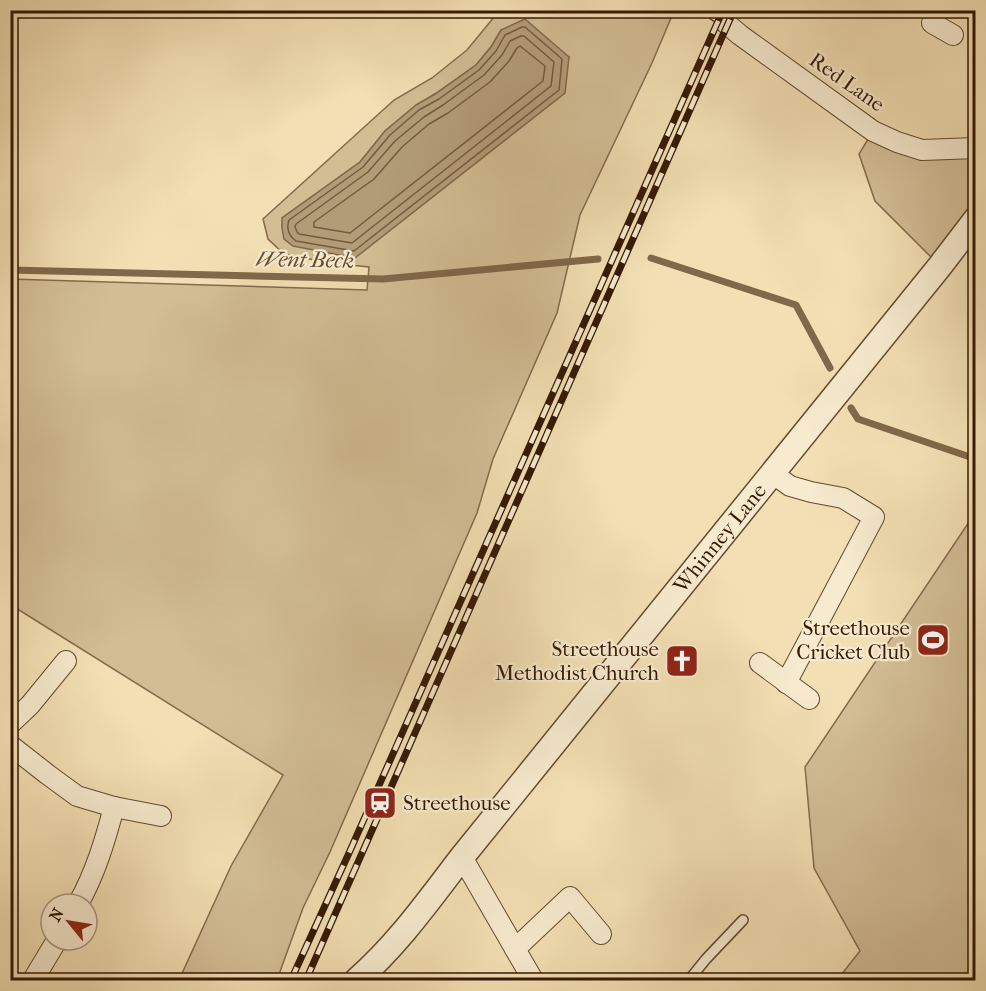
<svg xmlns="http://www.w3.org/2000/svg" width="986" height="991" viewBox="0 0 986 991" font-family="'IM FELL French Canon',serif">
<rect width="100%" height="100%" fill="#f2dfb3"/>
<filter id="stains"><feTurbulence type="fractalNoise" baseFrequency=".00333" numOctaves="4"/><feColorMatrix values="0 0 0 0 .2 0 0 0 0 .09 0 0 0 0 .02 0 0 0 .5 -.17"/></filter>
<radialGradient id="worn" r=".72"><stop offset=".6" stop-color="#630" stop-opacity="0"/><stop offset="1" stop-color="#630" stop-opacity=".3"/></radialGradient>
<!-- green -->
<g fill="#d2bd95" stroke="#846b4d" stroke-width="1.5" fill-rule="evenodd">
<path d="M499,11H674L652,63L580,215L557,313L493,459L477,513L330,852L303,908L277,980H179L231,866L283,775L11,605L10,279L367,290L369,267L330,263L284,254L268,239L263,219L394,100L432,78L467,50ZM501,30L569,57L282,218L360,162L385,131L416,105L435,94L476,65L491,47Z"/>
<polygon points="873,131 897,142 975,148 975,219 940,266 875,201 859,154"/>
<polygon points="975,513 975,980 837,980 860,951 814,868 805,767"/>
</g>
<!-- water -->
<polygon fill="#b29c78" stroke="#80684a" stroke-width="1.5" points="525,19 569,57 565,93 355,258 293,246 284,239 282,228 282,218 360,162 385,131 416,105 435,94 476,65 491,47 501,30"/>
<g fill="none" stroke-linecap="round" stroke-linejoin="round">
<!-- shore -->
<g stroke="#745a3e" stroke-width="1.5">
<path d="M522,27H525L562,59L559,90L354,251L296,241C289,236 286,229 289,220L363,167L390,135L419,110L439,99L479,70L496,51L505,35Z"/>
<polygon points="521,36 524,36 554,62 551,86 352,243 299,234 297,232 295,227 296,224 368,172 395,141 424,117 443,105 484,75 502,55 510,41"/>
<polygon points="520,46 545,66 543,81 350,233 314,227 314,222 374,179 402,147 429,124 448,113 490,82 509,61 517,48"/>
</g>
<!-- stream -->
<g stroke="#80684a" stroke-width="7">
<polyline points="651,258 796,305 830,368"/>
<polyline points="10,270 383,279 598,259"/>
<polyline points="851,408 858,419 976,459"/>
</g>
<defs>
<g id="service">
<polyline points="707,10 727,24"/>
<polyline points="689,980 706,959 743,920"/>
</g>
<g id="minor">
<polyline points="938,10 932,23 953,35"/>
<polyline points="727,24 740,35 873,131 897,142 922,150 976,148"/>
<polyline points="772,473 790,486 811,492 843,498 874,517 786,683"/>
<polyline points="760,663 809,699"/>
<polyline points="10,724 30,705 66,661"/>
<polyline points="10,745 47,774 77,796 114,807 161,816"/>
<polyline points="462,857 533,980"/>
<path d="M78,904C95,874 105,841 114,807"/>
<polyline points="515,949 570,897 601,934"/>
<polyline points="33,980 57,940"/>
</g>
<g id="tertiary">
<path id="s1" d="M357,980C398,944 429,900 462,857L940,266L976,219"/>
</g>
</defs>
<!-- service casing -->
<use href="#service" stroke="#644a30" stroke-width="12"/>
<!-- minor casing -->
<use href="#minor" stroke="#644a30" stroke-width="22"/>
<!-- tertiary casing -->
<use href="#tertiary" stroke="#644a30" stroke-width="27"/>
<!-- service -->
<use href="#service" stroke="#f7eace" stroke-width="9"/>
<!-- minor -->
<use href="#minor" stroke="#f7eace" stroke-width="20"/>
<!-- tertiary -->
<use href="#tertiary" stroke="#f7eace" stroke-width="24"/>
<defs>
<g id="rail">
<polyline points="291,980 349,853 723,10"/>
<polyline points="306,980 734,10"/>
</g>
</defs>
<!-- rail casing -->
<use href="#rail" stroke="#351905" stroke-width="7"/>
<!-- rail -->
<use href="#rail" stroke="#f7eace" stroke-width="4.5" stroke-dasharray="14" stroke-linecap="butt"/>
</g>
<!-- icons -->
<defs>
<symbol id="stadium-square" viewBox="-11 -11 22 22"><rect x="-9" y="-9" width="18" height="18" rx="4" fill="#8f2418" stroke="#f7eace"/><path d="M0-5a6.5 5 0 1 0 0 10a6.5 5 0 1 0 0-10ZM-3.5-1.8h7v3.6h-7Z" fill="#fff"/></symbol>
<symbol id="church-square" viewBox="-11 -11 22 22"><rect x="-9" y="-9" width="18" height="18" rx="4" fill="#8f2418" stroke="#f7eace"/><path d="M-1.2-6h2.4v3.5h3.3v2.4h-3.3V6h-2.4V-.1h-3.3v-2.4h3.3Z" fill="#fff"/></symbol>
<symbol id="station-square" viewBox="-11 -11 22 22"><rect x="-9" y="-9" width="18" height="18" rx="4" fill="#8f2418" stroke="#f7eace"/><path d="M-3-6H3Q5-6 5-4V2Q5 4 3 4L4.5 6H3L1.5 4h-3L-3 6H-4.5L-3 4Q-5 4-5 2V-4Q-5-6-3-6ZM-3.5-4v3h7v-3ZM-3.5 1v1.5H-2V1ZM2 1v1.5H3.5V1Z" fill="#fff"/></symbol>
</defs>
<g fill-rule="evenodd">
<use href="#stadium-square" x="914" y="621" width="38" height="38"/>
<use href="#church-square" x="663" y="642" width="38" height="38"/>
<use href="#station-square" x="361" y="784" width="38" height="38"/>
</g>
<g text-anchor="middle" stroke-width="4.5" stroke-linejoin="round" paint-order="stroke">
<!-- street labels -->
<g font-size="21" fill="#351905" stroke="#f7eace">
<text transform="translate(847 82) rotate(35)" y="7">Red Lane</text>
<text dy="7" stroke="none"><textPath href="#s1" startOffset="572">Whinney Lane</textPath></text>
</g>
<!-- poi labels -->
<g font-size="21" fill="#351905" stroke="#f7eace" text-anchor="end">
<text x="910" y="635">Streethouse<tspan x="910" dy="24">Cricket Club</tspan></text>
<text x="659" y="656">Streethouse<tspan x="659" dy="24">Methodist Church</tspan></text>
<text x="403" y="810" text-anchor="start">Streethouse</text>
</g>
<!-- water labels -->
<g font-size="22" font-style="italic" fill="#674d33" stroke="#f7eace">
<text transform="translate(305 259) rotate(1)" y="8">Went Beck</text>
</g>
</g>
<!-- margin -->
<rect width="986" height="991" fill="none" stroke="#f2dfb3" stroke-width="36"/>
<rect x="12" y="12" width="962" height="967" fill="none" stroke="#351905" stroke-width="3"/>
<rect x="18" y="18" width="950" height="955" fill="none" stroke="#351905" stroke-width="1.5"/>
<!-- north arrow -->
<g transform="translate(69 922) rotate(300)"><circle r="28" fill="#f7eace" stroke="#a9967e" stroke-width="1.5"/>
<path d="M0-4.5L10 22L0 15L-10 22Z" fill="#8f2418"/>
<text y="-9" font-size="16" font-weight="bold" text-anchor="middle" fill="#351905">N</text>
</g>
<rect width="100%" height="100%" filter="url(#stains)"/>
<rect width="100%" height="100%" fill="url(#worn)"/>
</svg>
